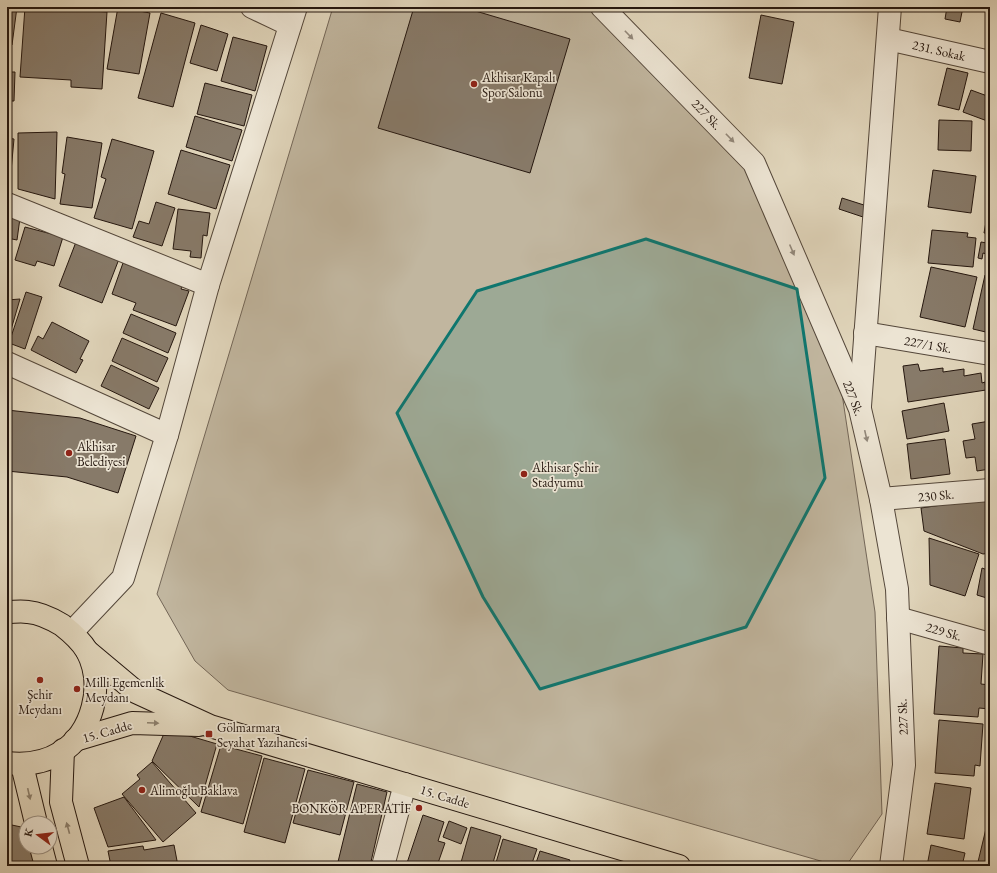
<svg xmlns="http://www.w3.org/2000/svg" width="997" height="873" viewBox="0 0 997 873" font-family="'EB Garamond',serif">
<rect width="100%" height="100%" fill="#e1d6bc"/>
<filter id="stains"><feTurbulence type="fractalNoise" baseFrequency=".005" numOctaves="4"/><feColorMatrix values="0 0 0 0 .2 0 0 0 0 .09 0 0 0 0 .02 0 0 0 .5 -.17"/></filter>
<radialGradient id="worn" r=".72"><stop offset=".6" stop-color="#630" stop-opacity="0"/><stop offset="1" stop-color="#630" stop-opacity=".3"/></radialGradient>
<!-- green -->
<polygon fill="#c1b69f" stroke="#736657" points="333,7 597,7 749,168 836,354 875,612 882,814 846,866 838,866 228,690 195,661 157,594"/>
<!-- building -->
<g fill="#877a69" stroke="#25170f">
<polygon points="7,7 17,7 12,45 7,45"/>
<polygon points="25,7 107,12 102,89 71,87 71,80 20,77"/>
<polygon points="118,7 150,13 139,74 107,69"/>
<polygon points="414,7 462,7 570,39 530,173 378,128"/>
<polygon points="947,7 963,7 960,22 945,19"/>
<polygon points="161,13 195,23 173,107 138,98"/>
<polygon points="761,15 794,22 782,84 749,78"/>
<polygon points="201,25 228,34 217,71 190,63"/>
<polygon points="233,37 267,46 255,91 221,81"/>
<polygon points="947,68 968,73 959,110 938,105"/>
<polygon points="7,72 15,72 14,101 7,101"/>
<polygon points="205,83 252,95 244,126 197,114"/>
<polygon points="971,90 990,97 987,108 990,109 990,122 963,112"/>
<polygon points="195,116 242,130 232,161 186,147"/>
<polygon points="939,120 972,121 971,151 938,150"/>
<polygon points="57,132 55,199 18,189 18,133"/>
<polygon points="67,137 102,143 92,208 60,204 65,174 62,173"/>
<polygon points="7,138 14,139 10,182 7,181"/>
<polygon points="112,139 154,151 132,229 94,218 106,179 101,177"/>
<polygon points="181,150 230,165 216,209 168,194"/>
<polygon points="933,170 976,176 971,213 928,207"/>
<polygon points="842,198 867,206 863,217 839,209"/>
<polygon points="990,199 990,255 983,253 982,259 978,258 981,242 987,243 988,233 984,233"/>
<polygon points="156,202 175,208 162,246 133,237 139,221 149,224"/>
<polygon points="178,209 210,213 207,236 203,235 201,258 190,257 191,251 173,249"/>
<polygon points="7,214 20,218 17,240 7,238"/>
<polygon points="25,227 63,237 54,266 37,261 35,266 15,260"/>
<polygon points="932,230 968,233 967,237 976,238 973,267 928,263"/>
<polygon points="7,241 11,241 7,271"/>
<polygon points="76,242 119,259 102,303 59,286"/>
<polygon points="123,263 183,285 181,289 189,291 176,326 133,310 136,303 112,294"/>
<polygon points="931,267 977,277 965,327 920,317"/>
<polygon points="985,275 990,276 990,333 973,329"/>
<polygon points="26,292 42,297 25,349 9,343"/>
<polygon points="20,299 8,340 7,340 7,300"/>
<polygon points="131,314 176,333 168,353 123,333"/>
<polygon points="52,322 89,341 80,359 83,360 76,373 31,350 38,336 43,339"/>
<polygon points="122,338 168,358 157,382 112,361"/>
<polygon points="918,364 920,371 943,368 943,372 964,369 964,376 981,373 982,383 985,382 986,390 908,402 903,366"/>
<polygon points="111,365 159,388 149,409 101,386"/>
<polygon points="944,403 949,431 907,439 902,411"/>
<polygon points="7,410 80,418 136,436 118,493 67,477 7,471"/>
<polygon points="990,421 990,469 977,471 975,457 966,458 963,441 975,439 972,424"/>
<polygon points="945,439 950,474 911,479 907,444"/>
<polygon points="990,498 990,553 983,554 924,531 921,508"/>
<polygon points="929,538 979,554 965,596 930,585"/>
<polygon points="982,568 990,571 990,599 977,595"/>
<polygon points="939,646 963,648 963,653 983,654 981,684 990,685 990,709 979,708 978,717 934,714"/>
<polygon points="939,720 983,724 980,766 975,765 974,776 935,773"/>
<polygon points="166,729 217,744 199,807 152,761"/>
<polygon points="221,745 262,756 243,824 201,812"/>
<polygon points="264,758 305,769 285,843 244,832"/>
<polygon points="152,762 196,813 163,842 122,794 140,779 137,775"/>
<polygon points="308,770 354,782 340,835 293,823"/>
<polygon points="935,783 971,788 964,839 927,834"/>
<polygon points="357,784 387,792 370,866 337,866"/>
<polygon points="124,797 156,840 108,847 94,808"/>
<polygon points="990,812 990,866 977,866"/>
<polygon points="423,815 444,822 438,841 445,843 437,866 406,866"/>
<polygon points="449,821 467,828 461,844 443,837"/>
<polygon points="7,824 26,828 26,847 36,847 40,866 7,866"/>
<polygon points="471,827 501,836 492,866 460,866"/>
<polygon points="503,839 537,849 531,866 495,866"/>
<polygon points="174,845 178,866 111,866 108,851 143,846 144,850"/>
<polygon points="931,845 965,853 962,866 927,866"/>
<polygon points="540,851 570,860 568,866 535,866"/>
</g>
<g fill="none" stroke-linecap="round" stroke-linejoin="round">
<defs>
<g id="minor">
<polyline points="252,7 290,25"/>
<polyline points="602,7 754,163 860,409 881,499 897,589 904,765 891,866"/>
<polyline points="888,39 990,62"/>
<polyline points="7,204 208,285"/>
<polyline points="865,333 990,354"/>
<polyline points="7,363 167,435"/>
<polyline points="860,406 890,7"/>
<polyline points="881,499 990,490"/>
<polyline points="898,618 990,644"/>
<polyline points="72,632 123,578 167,435 208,285 296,7"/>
<polyline points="383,866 405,784"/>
</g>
<g id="major">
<path d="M7,612C14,612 21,611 28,612C40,613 52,619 62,625C71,632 81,641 87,651C105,685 93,733 60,753C44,763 25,765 7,763"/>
<polyline points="87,651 136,692 210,726 679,866"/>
<polyline points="75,740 132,723 199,725"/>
<polyline points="63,750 61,802 78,866"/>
<polyline points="22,765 36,823"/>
<polyline points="41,847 46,866"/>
</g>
</defs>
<!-- minor casing -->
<use href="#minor" stroke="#54473a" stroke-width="24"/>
<!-- major casing -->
<use href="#major" stroke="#25170f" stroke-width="24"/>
<!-- minor -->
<use href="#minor" stroke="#ece4d3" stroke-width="22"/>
<!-- major -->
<use href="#major" stroke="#e1d6bc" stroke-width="22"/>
</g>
<!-- one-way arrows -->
<defs><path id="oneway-solid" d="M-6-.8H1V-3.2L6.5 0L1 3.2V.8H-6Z"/></defs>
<g fill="#92887b">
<use href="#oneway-solid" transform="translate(629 35) rotate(46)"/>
<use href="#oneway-solid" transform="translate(730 138) rotate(46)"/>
<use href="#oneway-solid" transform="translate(792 250) rotate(67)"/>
<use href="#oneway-solid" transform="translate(866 436) rotate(77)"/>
</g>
<g fill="#8c806e">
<use href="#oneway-solid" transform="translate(153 723) rotate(2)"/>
<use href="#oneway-solid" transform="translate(29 794) rotate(77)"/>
<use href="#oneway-solid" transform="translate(68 828) rotate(-105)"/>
</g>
<!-- marked area -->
<path fill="#0f766e" fill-opacity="0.2" stroke="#0f766e" stroke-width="3" stroke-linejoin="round" d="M646,239L797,289L825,478L746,627L540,689L483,597L397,413L477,291Z"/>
<!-- markers -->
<g fill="#8f2418" stroke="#ece4d3" stroke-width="1.5">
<circle cx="474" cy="84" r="4"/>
<circle cx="69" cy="453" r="4"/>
<circle cx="524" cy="474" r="4"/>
<circle cx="40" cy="680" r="4"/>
<circle cx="77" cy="689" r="4"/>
<rect x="205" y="730" width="8" height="8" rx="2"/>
<circle cx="142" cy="790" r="4"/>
<circle cx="419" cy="808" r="4"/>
</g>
<g text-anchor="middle" stroke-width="3.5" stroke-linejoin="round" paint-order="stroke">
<!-- street labels -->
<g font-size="13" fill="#25170f" stroke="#ece4d3">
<text transform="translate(939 50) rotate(13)" y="5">231. Sokak</text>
<text transform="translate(707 114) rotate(46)" y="5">227 Sk.</text>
<text transform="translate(928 344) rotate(10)" y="5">227/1 Sk.</text>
<text transform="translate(854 398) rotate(69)" y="5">227 Sk.</text>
<text transform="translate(936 495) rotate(-5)" y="5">230 Sk.</text>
<text transform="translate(944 631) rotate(16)" y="5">229 Sk.</text>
<text transform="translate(902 717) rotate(-92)" y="5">227 Sk.</text>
<text transform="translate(107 731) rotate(-16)" y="5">15. Cadde</text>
<text transform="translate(445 796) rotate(17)" y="5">15. Cadde</text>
</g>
<!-- poi labels -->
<g font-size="13" fill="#25170f" stroke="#ece4d3" text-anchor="start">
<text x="482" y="82">Akhisar Kapalı<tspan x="482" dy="15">Spor Salonu</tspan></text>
<text x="77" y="451">Akhisar<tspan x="77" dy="15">Belediyesi</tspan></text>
<text x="532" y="472">Akhisar Şehir<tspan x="532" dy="15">Stadyumu</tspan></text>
<text x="85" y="687">Milli Egemenlik<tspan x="85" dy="15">Meydanı</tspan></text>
<text x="40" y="699" text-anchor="middle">Şehir<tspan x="40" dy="15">Meydanı</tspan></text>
<text x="217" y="732">Gölmarmara<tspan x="217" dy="15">Seyahat Yazıhanesi</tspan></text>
<text x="150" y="795">Alimoğlu Baklava</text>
<text x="411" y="813" text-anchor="end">BONKÖR APERATİF</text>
</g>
</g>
<!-- margin -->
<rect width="997" height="873" fill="none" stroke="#e1d6bc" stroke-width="24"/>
<rect x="8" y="8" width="981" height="857" fill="none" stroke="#25170f" stroke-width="2"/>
<rect x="12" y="12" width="973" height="849" fill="none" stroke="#25170f"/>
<!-- north arrow -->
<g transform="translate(38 835) rotate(285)"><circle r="19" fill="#ece4d3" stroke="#9c9285"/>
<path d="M0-3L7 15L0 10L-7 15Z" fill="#8f2418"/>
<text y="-6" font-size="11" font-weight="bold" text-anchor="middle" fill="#25170f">K</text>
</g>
<rect width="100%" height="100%" filter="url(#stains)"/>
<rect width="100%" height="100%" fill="url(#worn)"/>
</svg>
